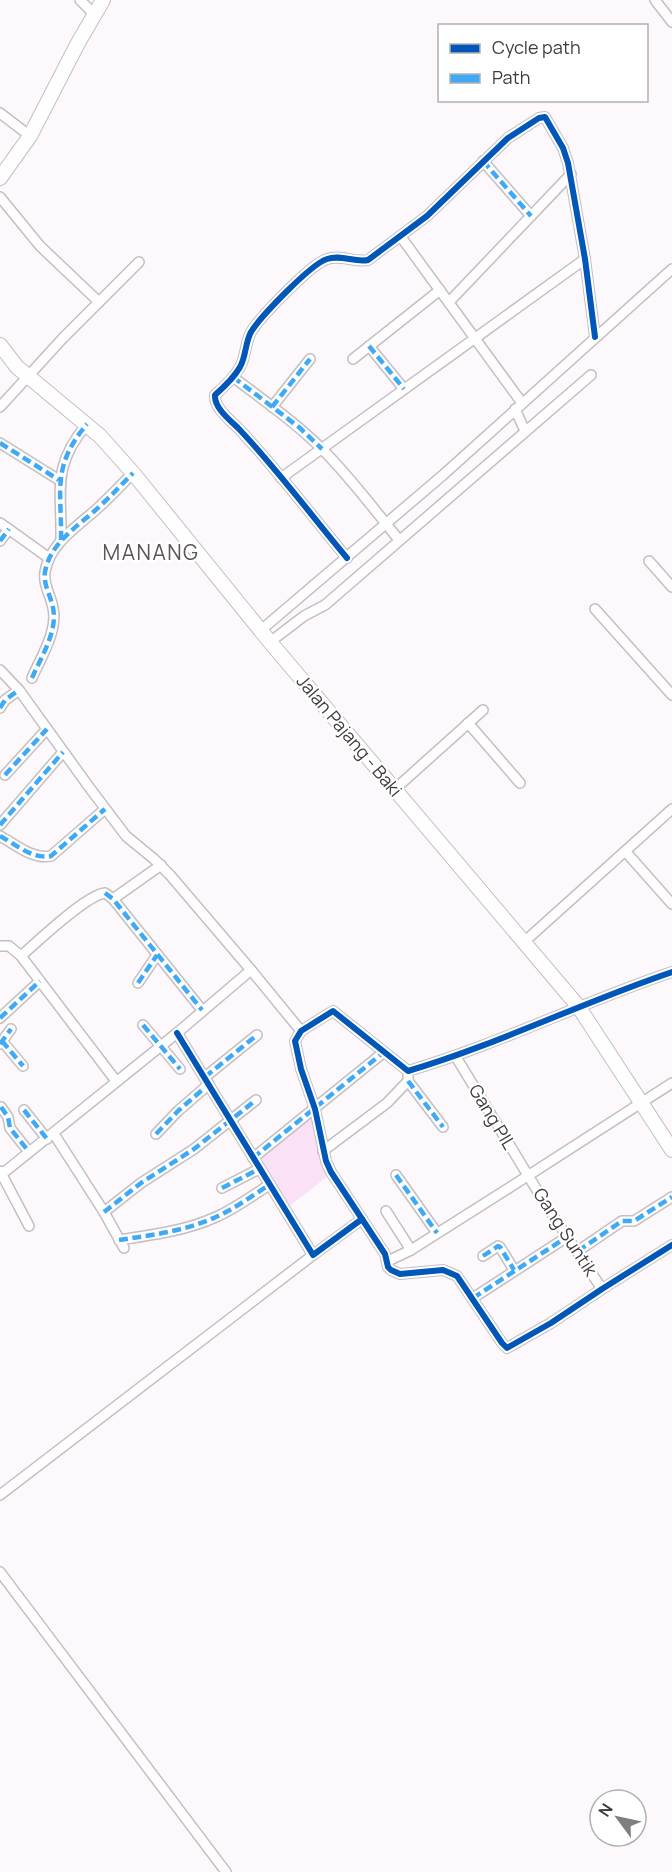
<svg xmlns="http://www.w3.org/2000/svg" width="672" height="1872" viewBox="0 0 672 1872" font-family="Manrope,sans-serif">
<rect width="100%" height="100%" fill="#fdf8fc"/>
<!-- green -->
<polygon fill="#fae1f6" points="311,1116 328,1176 287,1208 257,1159"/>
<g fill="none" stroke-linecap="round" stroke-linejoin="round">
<defs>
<g id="street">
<polyline points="80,0 93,13"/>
<polyline points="655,0 672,22"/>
<polyline points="0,113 30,136"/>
<polyline points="483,161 531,216"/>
<polyline points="0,197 40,246 99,302"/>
<polyline points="401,237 522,403"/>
<polyline points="449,302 571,174"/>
<polyline points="369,346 404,389"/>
<polyline points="353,359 440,290"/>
<path d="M233,377C263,400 295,422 322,449C350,477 374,509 399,540"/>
<polyline points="0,407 63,338 139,262"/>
<polyline points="272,407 310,359"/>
<polyline points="515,409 525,431"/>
<polyline points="0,443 59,480"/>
<polyline points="281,478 585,259"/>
<polyline points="0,523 49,558"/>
<path d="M61,540C62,490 51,467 87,424"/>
<polyline points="0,541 9,529"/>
<path d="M347,558C311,515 277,469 239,429C230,420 214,408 215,395C224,387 234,378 240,367C246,357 245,343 251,332C260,317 311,264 327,259C341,254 355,263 368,260L427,216L508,138L539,118L545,117L563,148L568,163L585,259L595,337"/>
<polyline points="649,561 672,587"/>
<polyline points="595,609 672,695"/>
<polyline points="260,631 443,475 672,269"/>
<polyline points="270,642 304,616 325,605 591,375"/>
<polyline points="0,670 19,690 89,787 126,836 154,859 170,875 251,970 301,1031"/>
<path d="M32,678C41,657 58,631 53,608C51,596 43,585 45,572C50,542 80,525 100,506C112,495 122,484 133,473"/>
<polyline points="0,708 5,700 19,690"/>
<polyline points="468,723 520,783"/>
<polyline points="5,775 47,729"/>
<polyline points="395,789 483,710"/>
<polyline points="0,825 63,752"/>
<path d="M0,836C15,844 33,860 51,856L105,809"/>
<polyline points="625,851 672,904"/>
<polyline points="113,899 161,865"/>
<polyline points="524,942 672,809"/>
<polyline points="0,946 9,946 21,956 116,1081"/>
<path d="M21,956C37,942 86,895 105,893L113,899L202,1010"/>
<polyline points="138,983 157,955"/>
<polyline points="0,1018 40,981"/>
<polyline points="143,1025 180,1069"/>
<polyline points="177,1033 313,1255 362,1219 385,1254 388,1267 391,1270 400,1274 443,1270 457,1276 502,1343 507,1348 551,1323 602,1289 672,1245"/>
<polyline points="2,1041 23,1066"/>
<polyline points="0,1044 11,1029"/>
<polyline points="456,1057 546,1205 602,1289"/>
<polyline points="205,1077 257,1035"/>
<polyline points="408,1081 443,1127"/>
<polyline points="1,1107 8,1117 10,1128 29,1152"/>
<polyline points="24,1110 47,1139"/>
<polyline points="54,1134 104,1212 124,1248"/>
<polyline points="156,1134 178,1111 209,1084"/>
<polyline points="323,1151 387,1103 408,1081 408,1071"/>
<polyline points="253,1158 384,1052"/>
<polyline points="0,1171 29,1226"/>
<polyline points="2,1174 177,1033 251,970"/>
<polyline points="396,1175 437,1233"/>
<polyline points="222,1188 259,1169"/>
<polyline points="386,1211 411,1250"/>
<polyline points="104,1212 141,1183 194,1149 256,1100"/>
<path d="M362,1219L331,1172L326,1161L315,1109L301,1069L295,1041L301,1031L333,1011L408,1071C499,1044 583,1002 672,972"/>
<path d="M119,1240C152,1235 185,1231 216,1217C234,1209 252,1196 269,1185"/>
<polyline points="578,1251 622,1221 634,1221 672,1197"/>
<polyline points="483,1256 498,1246 500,1247 514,1270"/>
<polyline points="388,1261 411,1250 512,1186 672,1083"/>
<polyline points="473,1298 567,1237"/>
<polyline points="0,1495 313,1255"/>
<polyline points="0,1572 226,1872"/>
</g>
<g id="secondary">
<polyline points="0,178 30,136 78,43 103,0"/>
<polyline points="0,345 17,367 100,436 133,473 270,642 578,1006 672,1150"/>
</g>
</defs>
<!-- street casing -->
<use href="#street" stroke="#c3bfc2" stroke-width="12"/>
<!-- secondary casing -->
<use href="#secondary" stroke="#c3bfc2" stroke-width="16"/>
<!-- street -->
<use href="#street" stroke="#fffeff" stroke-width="9"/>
<!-- secondary -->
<use href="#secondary" stroke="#fffeff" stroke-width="14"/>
<!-- quiet -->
<g stroke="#3fa9f5" stroke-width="4.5" stroke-dasharray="9 4.5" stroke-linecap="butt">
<polyline points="483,161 531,216"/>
<polyline points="369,346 404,389"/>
<polyline points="233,377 300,428 322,449"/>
<polyline points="272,407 310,359"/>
<polyline points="0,443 59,480"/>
<path d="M61,540C62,490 51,467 87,424"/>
<polyline points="0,541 9,529"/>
<path d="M32,678C41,657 58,631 53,608C51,596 43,585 45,572C50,542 80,525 100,506C112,495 122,484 133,473"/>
<polyline points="0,708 5,700 19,690"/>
<polyline points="5,775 47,729"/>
<polyline points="0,825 63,752"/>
<path d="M0,836C15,844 33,860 51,856L105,809"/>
<polyline points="105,893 113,899 202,1010"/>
<polyline points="138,983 157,955"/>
<polyline points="0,1018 40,981"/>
<polyline points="143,1025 180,1069"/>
<polyline points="2,1041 23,1066"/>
<polyline points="0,1044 11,1029"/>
<polyline points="205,1077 257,1035"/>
<polyline points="408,1081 443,1127"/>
<polyline points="1,1107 8,1117 10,1128 29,1152"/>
<polyline points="24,1110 47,1139"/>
<polyline points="156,1134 178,1111 209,1084"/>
<polyline points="253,1158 384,1052"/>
<polyline points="396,1175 437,1233"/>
<polyline points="222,1188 259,1169"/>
<polyline points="104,1212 141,1183 194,1149 256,1100"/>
<path d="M119,1240C152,1235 185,1231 216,1217C234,1209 252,1196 269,1185"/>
<polyline points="578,1251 622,1221 634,1221 672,1197"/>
<polyline points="483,1256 498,1246 500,1247 514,1270"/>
<polyline points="473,1298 567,1237"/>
</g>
<defs>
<g id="cycleway">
<path d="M347,558C311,515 277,469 239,429C230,420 214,408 215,395C224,387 234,378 240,367C246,357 245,343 251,332C260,317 311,264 327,259C341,254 355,263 368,260L427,216L508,138L539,118L545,117L563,148L568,163L585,259L595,337"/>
<polyline points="177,1033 313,1255 362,1219 385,1254 388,1267 391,1270 400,1274 443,1270 457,1276 502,1343 507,1348 551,1323 602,1289 672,1245"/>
<path d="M362,1219L331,1172L326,1161L315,1109L301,1069L295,1041L301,1031L333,1011L408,1071C499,1044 583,1002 672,972"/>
</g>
</defs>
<!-- cycleway casing -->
<use href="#cycleway" stroke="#fff" stroke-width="10"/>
<!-- cycleway -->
<use href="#cycleway" stroke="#0057b8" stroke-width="6"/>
</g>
<g text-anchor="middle" stroke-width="4.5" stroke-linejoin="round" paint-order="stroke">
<!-- street labels -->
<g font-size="18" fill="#3f3c3e" stroke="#fff">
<text transform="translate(349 736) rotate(50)" y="6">Jalan Pajang - Baki</text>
<text transform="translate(492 1117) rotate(59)" y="6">Gang PIL</text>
<text transform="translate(565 1232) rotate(57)" y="6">Gang Suntik</text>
</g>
<!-- quarter labels -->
<g font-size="21" letter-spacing="1.5" fill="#5b555a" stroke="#fff">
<text x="151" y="560">MANANG</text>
</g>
</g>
<!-- legend -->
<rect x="438" y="24" width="210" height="78" fill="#ffffff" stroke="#b2b1b2" stroke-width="1.5"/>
<rect x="450" y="44" width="30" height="9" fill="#0057b8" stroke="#b2b1b2" stroke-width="1.5"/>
<text x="492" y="54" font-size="18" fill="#3f3c3e">Cycle path</text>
<rect x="450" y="74" width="30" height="9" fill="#3fa9f5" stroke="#b2b1b2" stroke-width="1.5"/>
<text x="492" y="84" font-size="18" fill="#3f3c3e">Path</text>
<!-- north arrow -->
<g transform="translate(618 1818) rotate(303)"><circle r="28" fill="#ffffff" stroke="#b2b1b2" stroke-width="1.5"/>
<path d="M0-4.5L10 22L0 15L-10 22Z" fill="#827e80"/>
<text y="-9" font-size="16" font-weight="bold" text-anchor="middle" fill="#3f3c3e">N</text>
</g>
</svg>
